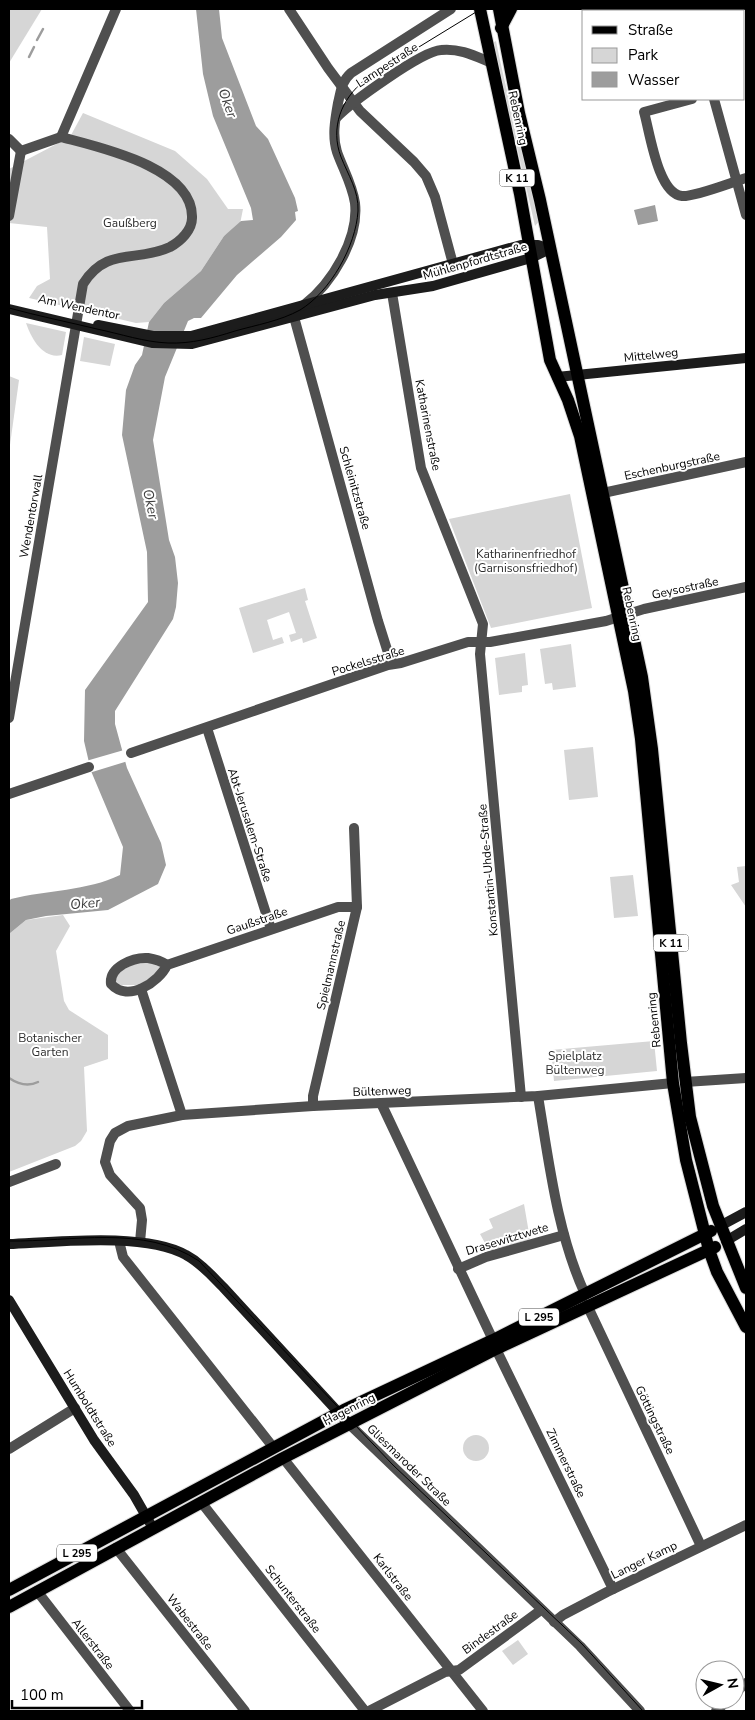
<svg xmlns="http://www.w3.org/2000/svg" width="755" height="1720" viewBox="0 0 755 1720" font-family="'Nunito Sans',sans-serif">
<rect width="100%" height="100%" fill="#fff"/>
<!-- green -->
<g fill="#d6d6d6">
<polygon points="9,9 42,9 9,63"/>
<path d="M496,41C508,102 526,160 540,220L535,226L493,43Z"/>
<polygon points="83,113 175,151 207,179 228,209 243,209 240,224 224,236 201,271 164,303 149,322 136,323 29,298 37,286 50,279 47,227 9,223 9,169 70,137"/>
<path d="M26,323L66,332L62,355C43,360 31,338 26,323Z"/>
<polygon points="84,337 115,344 110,366 80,361"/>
<polygon points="9,376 19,380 9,452"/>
<polygon points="570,494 592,608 491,628 449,519"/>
<polygon points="305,588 308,600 305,601 317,638 303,643 302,638 291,642 289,635 296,633 289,612 267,620 273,640 282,637 284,643 253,653 239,608"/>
<polygon points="571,644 576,687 553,690 552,683 545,684 540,649"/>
<polygon points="525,653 528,685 522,686 522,692 499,695 495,658"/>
<polygon points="593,747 598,797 569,800 564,750"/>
<polygon points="746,866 746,907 731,885 739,882 737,867"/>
<polygon points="633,875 638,916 614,918 610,877"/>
<polygon points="63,915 70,926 56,951 64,1001 69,1010 108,1035 108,1059 84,1067 87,1131 81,1141 75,1146 9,1172 9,934 26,920"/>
<polygon points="140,961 160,965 159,972 139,985 117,985 114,978 117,973"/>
<polygon points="654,1041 657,1071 554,1081 551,1050"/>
<polygon points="524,1204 530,1239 490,1252 480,1234 493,1228 489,1219"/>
<circle cx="476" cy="1448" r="13"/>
<polygon points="518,1640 528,1654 513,1665 502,1651"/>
</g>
<!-- water -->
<g fill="#9d9d9d">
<path d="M196,9H219L222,38L256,126L268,139L295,198L298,211L295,212L296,220L281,237L237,275L201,318H194L188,321L165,377L153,440L169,540L175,557L178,583L176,607L173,619L115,711V724L127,768L161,843L166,865L158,884L108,910L46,916L26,920L9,934V901L11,899C47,890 87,891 120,875L123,847L91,771L84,741L85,690L148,602L147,552L122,435L126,390L135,365L142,355L149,322L164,303L201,271L224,236L241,221L253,220L251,208L213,116L203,74Z"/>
<polygon points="655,205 658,221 638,225 634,210"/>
</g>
<!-- pier -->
<polygon fill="#fff" points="124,750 128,761 89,773 86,761"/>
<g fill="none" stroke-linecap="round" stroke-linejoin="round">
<!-- stream -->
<g stroke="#9d9d9d" stroke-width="2.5">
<polyline points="37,40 43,29"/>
<polyline points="29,57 34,47"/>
<path d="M9,1078C18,1084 28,1087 38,1082"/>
</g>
<defs>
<g id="primary">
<polyline points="480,9 520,194 550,360 568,400 580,436 634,691 641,739 673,1083 686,1160 709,1250 717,1272 746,1327"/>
<polyline points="499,9 519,113 540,200 642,677 652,749 681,1043 690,1117 713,1206 746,1288"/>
<polyline points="501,28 511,9"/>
<polyline points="9,1590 344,1410 493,1340 711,1231"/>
<polyline points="9,1607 283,1458 496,1349 715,1247"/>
</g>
</defs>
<!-- primary casing -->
<use href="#primary" stroke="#dbdbdb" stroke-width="14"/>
<!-- street -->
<g stroke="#4f4f4f" stroke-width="10">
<polyline points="289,9 328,68 360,111 414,162 426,176 435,197 453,264"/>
<path d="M692,99L644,112C650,133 658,194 682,196C695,197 732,182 746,178"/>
<polyline points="714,99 746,215"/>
<path d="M336,118C350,103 422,51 441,50C460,48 475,56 492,63"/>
<polyline points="61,137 116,9"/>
<polyline points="9,139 21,151"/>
<polyline points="21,151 61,137"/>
<polyline points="9,216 21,151"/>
<polyline points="392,293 421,468 483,624 480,654 521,1097"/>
<path d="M304,305C332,283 359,239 355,203C352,184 343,169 337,152C332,136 335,120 338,103C341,91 341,82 351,73L451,9"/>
<polyline points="294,317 378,621 390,659 394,663"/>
<polyline points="603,493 746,462"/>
<path d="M9,718L83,284C107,246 136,263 170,247C181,241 192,230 192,218C194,167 98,147 61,137"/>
<polyline points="207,728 271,929"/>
<polyline points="131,753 388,665 401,663 468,642 490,642 606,621 644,609 746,587"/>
<polyline points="9,794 89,767"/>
<path d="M167,965C159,982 128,1003 111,984C109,967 133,957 148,958C155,959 161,961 167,965L338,907H357"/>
<polyline points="141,989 182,1115"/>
<polyline points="685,1082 746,1078"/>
<path d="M538,1096C549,1162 557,1233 585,1294"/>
<polyline points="381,1103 493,1340"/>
<polyline points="313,1106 313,1096 357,907 354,828"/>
<polyline points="9,1182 56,1164"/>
<polyline points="119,1241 123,1257 273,1447"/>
<polyline points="140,1242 142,1220 140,1208 110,1175 105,1162 110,1141 115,1133 128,1126 182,1115 313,1106 538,1096 673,1083"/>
<polyline points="458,1269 486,1257 564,1235"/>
<polyline points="587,1305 701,1546"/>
<polyline points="496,1349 613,1589"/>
<polyline points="350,1425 580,1646 640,1711"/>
<polyline points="9,1449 75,1408"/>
<polyline points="283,1458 483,1711"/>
<polyline points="201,1502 365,1711"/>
<polyline points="116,1548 245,1711"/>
<polyline points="37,1591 130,1711"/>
<polyline points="554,1622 563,1615 607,1592 746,1525"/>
<polyline points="735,1693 746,1683"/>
<polyline points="369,1711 445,1672 459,1670 541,1610"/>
<polyline points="716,1711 728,1700"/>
</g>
<!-- secondary -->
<g stroke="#1c1c1c" stroke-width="10">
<polyline points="9,309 152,343 192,344 375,295 433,286 531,258 550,249"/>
<polyline points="98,325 153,336 191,336 521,245 538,245 550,249"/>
<polyline points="557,377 746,358"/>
<polyline points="720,1226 746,1212"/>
<polyline points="726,1241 746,1229"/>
<path d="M9,1244C56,1242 146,1232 186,1255C201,1263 212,1276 223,1287L350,1425"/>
<polyline points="9,1300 94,1440 134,1495 150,1523"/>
</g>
<!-- primary -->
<use href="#primary" stroke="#000" stroke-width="12"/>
<!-- tram -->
<g stroke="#000" stroke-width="1">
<path d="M9,308C38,316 68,322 97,329C121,334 144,342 168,343C191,344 213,338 235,331C256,325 280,321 300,310C330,292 356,246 358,211C359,191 348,175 341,157C330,128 341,99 365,80L481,9"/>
<path d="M9,1241C72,1242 144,1224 199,1261L393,1465L582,1644L643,1711"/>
</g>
</g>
<g text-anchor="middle" stroke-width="4" stroke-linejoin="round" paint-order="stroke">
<!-- shield labels -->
<g fill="#fff" stroke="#4c4c4c" stroke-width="1">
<rect x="499.5" y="169.5" width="35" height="17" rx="4"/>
<rect x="653.5" y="934.5" width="35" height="17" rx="4"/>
<rect x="519" y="1308.5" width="40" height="17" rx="4"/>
<rect x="57" y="1544.5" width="40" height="17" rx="4"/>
</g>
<g font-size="11" font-weight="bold" fill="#000">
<text x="517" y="182">K 11</text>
<text x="671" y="947">K 11</text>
<text x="539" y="1321">L 295</text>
<text x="77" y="1557">L 295</text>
</g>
<!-- street labels -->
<g font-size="12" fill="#000" stroke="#fff">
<text transform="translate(387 65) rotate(-33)" y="4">Lampestraße</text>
<text transform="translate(518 118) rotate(78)" y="4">Rebenring</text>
<text transform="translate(475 261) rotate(-16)" y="4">Mühlenpfordtstraße</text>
<text transform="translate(79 307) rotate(12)" y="4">Am Wendentor</text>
<text transform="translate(651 355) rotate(-6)" y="4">Mittelweg</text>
<text transform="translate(428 425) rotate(79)" y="4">Katharinenstraße</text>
<text transform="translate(672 466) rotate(-12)" y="4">Eschenburgstraße</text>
<text transform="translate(355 488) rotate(74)" y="4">Schleinitzstraße</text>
<text transform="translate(31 516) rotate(-80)" y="4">Wendentorwall</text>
<text transform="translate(685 588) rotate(-12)" y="4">Geysostraße</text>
<text transform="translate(632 614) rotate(78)" y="4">Rebenring</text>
<text transform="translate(368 661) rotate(-17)" y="4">Pockelsstraße</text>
<text transform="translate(250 825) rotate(72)" y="4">Abt-Jerusalem-Straße</text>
<text transform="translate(488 870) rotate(-95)" y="4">Konstantin-Uhde-Straße</text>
<text transform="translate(257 921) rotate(-19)" y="4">Gaußstraße</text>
<text transform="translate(331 965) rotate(-77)" y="4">Spielmannstraße</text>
<text transform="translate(654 1020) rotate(-96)" y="4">Rebenring</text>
<text transform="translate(382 1091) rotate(-2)" y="4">Bültenweg</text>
<text transform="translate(507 1239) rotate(-17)" y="4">Drasewitztwete</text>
<text transform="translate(90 1408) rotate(58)" y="4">Humboldtstraße</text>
<text transform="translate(349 1409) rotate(-27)" y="4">Hagenring</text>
<text transform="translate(655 1420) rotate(64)" y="4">Göttingstraße</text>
<text transform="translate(566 1463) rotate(64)" y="4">Zimmerstraße</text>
<text transform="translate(409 1465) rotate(44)" y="4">Gliesmaroder Straße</text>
<text transform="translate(644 1560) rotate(-26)" y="4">Langer Kamp</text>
<text transform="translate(393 1577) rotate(52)" y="4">Karlstraße</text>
<text transform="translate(293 1599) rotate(52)" y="4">Schunterstraße</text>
<text transform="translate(190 1622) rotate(52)" y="4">Wabestraße</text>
<text transform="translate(490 1632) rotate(-36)" y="4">Bindestraße</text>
<text transform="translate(93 1644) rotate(52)" y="4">Allerstraße</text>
</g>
<!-- park labels -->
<g font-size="12" fill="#2d2d2d" stroke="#fff">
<text x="130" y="227">Gaußberg</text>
<text x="526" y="558">Katharinenfriedhof<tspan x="526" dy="14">(Garnisonsfriedhof)</tspan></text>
<text x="50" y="1042">Botanischer<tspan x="50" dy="14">Garten</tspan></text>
<text x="575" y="1060">Spielplatz<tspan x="575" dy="14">Bültenweg</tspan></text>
</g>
<!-- water labels -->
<g font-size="14" font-style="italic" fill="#3e3e3e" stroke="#fff">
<text transform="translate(228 103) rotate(70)" y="5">Oker</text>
<text transform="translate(151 504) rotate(78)" y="5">Oker</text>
<text transform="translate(85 903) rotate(-5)" y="5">Oker</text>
</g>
</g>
<!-- border -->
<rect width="755" height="1720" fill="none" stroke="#000000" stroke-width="20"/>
<!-- legend -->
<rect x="582" y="10" width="162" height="90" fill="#ffffff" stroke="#999999"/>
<rect x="592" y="26" width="25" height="8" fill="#000000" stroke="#999999"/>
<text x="628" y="35" font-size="15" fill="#000000">Straße</text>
<rect x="592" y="48" width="25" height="15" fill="#d6d6d6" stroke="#999999"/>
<text x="628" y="60" font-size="15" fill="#000000">Park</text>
<rect x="592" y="72" width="25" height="15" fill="#9d9d9d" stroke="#999999"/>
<text x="628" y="85" font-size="15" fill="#000000">Wasser</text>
<!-- north arrow -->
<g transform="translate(720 1685) rotate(82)"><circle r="24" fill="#ffffff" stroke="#999999"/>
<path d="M0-4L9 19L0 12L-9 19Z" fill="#000000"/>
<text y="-8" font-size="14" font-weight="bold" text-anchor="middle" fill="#000000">N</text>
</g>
<!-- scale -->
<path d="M12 1700v8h130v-8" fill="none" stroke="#000000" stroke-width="2.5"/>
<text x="20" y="1700" font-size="15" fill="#000000" stroke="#ffffff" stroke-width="4" paint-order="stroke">100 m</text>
</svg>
